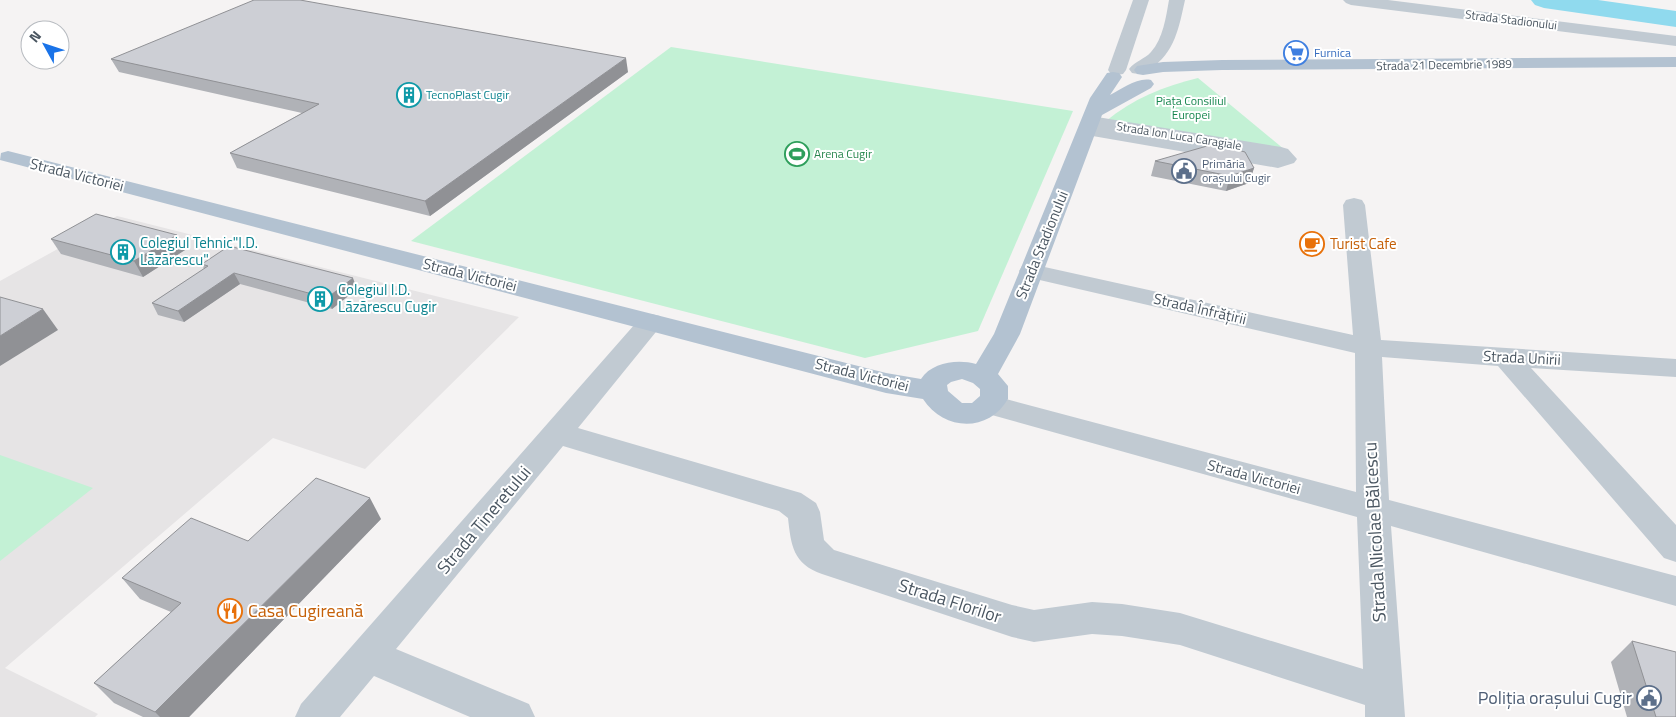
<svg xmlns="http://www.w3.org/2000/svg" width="1676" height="717" viewBox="0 0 1676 717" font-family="'Titillium Web',sans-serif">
<rect width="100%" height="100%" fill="#f5f3f3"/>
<!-- education -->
<polygon fill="#e6e4e5" points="117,216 519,317 365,469 273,438 5,668 98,714 95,717 0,717 0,281"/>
<!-- green -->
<g fill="#c3f1d5">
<polygon points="671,47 1073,111 978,331 865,358 411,241"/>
<path d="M1198,78L1285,150L1106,121C1132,99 1165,86 1198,78Z"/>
<polygon points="0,455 93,488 0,561"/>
</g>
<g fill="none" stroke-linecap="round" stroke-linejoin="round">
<!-- river -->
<polygon fill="#90daee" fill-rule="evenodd" points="1531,0 1598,0 1676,11 1676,27 1544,8 1535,5"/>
<!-- minor -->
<g fill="#c1cad2" fill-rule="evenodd">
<polygon points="1133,0 1149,0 1126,70 1123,74 1117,75 1111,74 1108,70"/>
<path d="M1169,0H1185C1179,27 1175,53 1150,69C1144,73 1140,75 1132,73L1129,69C1135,61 1145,59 1151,52C1163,39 1166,17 1169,0Z"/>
<polygon points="1343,0 1388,0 1676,36 1676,46 1351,5 1346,3"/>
<polygon points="1091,116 1281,147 1288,149 1297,159 1294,163 1278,168 1081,134 1078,130 1084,125 1081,122 1084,118"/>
<path d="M1354,198L1362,200L1365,205L1381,340L1676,359V377L1531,368L1676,525V562L1664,558L1498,366L1382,357L1389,500L1676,576V606L1391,526L1405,717H1365V705L1180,645L1122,636L1092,634L1034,642L1012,637L822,574C793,564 791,545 788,518L779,511L563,446L396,649L529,704L535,717H470L374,676L340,717H295L301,704L642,316L651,314L660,316L664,322L578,428L801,493L816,503L820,512L824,540L834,550L1012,605L1034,610L1092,602L1122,604L1180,613L1363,669L1357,517L981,412L976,405L981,398L991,395L1356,492L1355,353L1031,278L1022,276L1019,271L1022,266L1031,264L1353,335L1343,205L1346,200Z"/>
</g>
<!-- major -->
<g fill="#b3c2d1" fill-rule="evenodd">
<polygon points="1676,57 1676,67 1222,70 1163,72 1143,75 1137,74 1134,70 1137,66 1163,62 1222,60"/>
<path d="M1113,72L1119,73L1122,77L1110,95C1122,89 1137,77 1151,80L1154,84L1151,88L1102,115L1020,334L998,374L1008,386V399C988,433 944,431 923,399L886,393L0,160L1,153L8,151L886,373L921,379C932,362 958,359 976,364L994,334L1090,98L1107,73ZM962,379L973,383L980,389V396L972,403H962L948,391L947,385L951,382Z"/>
</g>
</g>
<!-- wall -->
<g fill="#b0b2b7">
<polygon points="111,59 628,72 430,216 237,168 230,153 302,113 119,72"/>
<polygon points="1155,161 1254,168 1249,183 1226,191 1151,176"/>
<polygon points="51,239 185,250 143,277 61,254"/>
<polygon points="202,264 357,289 332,309 240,284 184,322 158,315 152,303 204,269"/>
<polygon points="381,519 189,717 143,717 114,703 94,683 171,612 140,599 122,578 248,541"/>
<polygon points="1632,641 1676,717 1627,717 1611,662"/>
</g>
<!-- shaded-wall -->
<g fill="#909195">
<polygon points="626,58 628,72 430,216 425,201"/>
<polygon points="1254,168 1249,183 1226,191 1230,176"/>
<polygon points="177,235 185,250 143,277 134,261"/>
<polygon points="234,273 240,284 184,322 178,311"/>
<polygon points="353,278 357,289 332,309 327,298"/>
<polygon points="43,309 58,330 0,366 0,336"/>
<polygon points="370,498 381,519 189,717 160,717 155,712"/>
</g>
<!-- building -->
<g fill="#cdcfd5" stroke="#909195">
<polygon points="254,0 300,0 626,58 425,201 230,153 319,104 111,59"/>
<polygon points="1214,144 1245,152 1254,168 1230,176 1155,161"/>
<polygon points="96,214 177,235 134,261 51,239"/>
<polygon points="229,246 353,278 327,298 234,273 178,311 152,303 208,266 202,264"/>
<polygon points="0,297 43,309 0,336"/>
<polygon points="316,478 370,498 155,712 94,683 181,603 122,578 191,518 248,541"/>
<polygon points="1632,641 1676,652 1676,717 1656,717"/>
</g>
<!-- icons -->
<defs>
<symbol id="supermarket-ring" viewBox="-11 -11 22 22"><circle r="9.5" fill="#fff" stroke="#3f7fe0" stroke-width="1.5"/><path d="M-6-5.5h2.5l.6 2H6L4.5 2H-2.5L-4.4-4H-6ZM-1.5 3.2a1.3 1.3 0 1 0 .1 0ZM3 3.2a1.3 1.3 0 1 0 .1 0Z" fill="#3f7fe0"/></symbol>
<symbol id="building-ring" viewBox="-11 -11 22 22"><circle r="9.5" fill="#fff" stroke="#0f9aa8" stroke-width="1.5"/><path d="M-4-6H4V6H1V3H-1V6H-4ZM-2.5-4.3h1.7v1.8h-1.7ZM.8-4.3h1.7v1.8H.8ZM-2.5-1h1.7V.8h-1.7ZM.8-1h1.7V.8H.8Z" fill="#0f9aa8"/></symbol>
<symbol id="stadium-ring" viewBox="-11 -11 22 22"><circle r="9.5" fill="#fff" stroke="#2e9e5b" stroke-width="1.5"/><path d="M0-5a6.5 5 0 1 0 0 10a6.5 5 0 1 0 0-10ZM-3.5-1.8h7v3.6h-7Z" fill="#2e9e5b"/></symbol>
<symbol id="civic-ring" viewBox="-11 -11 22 22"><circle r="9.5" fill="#fff" stroke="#5c6f8a" stroke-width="1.5"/><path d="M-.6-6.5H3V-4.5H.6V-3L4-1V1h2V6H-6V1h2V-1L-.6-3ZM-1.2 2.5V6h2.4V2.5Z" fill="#5c6f8a"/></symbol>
<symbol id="cafe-ring" viewBox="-11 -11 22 22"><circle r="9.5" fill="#fff" stroke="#e8710a" stroke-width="1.5"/><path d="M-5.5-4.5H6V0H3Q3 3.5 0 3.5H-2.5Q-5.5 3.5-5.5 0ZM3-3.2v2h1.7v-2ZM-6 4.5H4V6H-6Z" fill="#e8710a"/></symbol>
<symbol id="restaurant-ring" viewBox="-11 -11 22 22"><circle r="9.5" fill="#fff" stroke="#e8710a" stroke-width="1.5"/><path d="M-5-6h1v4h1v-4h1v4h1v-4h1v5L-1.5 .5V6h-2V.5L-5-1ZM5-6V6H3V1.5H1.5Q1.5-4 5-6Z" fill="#e8710a"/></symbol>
</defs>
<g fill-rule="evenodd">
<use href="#supermarket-ring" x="1282" y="39" width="28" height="28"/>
<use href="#building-ring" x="395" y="81" width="28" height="28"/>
<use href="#stadium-ring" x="783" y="140" width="28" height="28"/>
<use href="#civic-ring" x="1170" y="157" width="28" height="28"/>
<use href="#cafe-ring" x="1298" y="230" width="28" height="28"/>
<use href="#building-ring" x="109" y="238" width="28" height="28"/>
<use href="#building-ring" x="306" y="285" width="28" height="28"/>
<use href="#restaurant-ring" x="216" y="597" width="28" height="28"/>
<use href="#civic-ring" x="1635" y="684" width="28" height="28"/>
</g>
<g text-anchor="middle" stroke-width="4" stroke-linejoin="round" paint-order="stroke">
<!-- far-street labels -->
<g font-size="12" fill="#4a5661" stroke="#fff">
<text transform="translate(1511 20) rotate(7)" y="4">Strada Stadionului</text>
<text transform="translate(1444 65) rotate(-1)" y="4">Strada 21 Decembrie 1989</text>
<text transform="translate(1179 136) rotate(9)" y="4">Strada Ion Luca Caragiale</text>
</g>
<!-- far-shop labels -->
<g font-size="12" fill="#366cbe" stroke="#fff" text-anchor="start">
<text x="1314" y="57">Furnica</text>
</g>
<!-- far-culture labels -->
<g font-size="12" fill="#0d838f" stroke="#fff" text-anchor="start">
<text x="426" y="99">TecnoPlast Cugir</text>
</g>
<!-- far-park labels -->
<g font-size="12" fill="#17864f" stroke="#fff">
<text x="1191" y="105">Piața Consiliul<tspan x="1191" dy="14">Europei</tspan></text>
</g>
<!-- far-leisure labels -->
<g font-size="12" fill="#27864d" stroke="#fff" text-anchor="start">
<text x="814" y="158">Arena Cugir</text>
</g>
<!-- far-service labels -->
<g font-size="12" fill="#4e5e75" stroke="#fff" text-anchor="start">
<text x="1202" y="168">Primăria<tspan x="1202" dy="14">orașului Cugir</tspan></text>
</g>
<!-- street labels -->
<g font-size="15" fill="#4a5661" stroke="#fff">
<text transform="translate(77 175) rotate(14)" y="5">Strada Victoriei</text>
<text transform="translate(1042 245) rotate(-68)" y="5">Strada Stadionului</text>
<text transform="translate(470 275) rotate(14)" y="5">Strada Victoriei</text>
<text transform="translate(1200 309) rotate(13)" y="5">Strada Înfrățirii</text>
<text transform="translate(1522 358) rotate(3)" y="5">Strada Unirii</text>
<text transform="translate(862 375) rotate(14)" y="5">Strada Victoriei</text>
<text transform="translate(1254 477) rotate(15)" y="5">Strada Victoriei</text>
</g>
<!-- culture labels -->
<g font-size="15" fill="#0d838f" stroke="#fff" text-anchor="start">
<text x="140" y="248">Colegiul Tehnic"I.D.<tspan x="140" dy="17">Lăzărescu"</tspan></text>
<text x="338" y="295">Colegiul I.D.<tspan x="338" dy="17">Lăzărescu Cugir</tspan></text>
</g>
<!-- food labels -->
<g font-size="15" fill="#c56008" stroke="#fff" text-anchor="start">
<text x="1330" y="249">Turist Cafe</text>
</g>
<!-- near-street labels -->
<g font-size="18" fill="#4a5661" stroke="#fff">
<text transform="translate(484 520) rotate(-50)" y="6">Strada Tineretului</text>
<text transform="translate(1375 532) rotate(-93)" y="6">Strada Nicolae Bălcescu</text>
<text transform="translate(950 601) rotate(18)" y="6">Strada Florilor</text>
</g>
<!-- near-food labels -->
<g font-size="18" fill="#c56008" stroke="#fff" text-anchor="start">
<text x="248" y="617">Casa Cugireană</text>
</g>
<!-- near-service labels -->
<g font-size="18" fill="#4e5e75" stroke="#fff" text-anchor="end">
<text x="1632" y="704">Poliția orașului Cugir</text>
</g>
</g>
<!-- north arrow -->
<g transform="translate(45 45) rotate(310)"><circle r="24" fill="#ffffff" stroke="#b7bbc0"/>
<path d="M0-4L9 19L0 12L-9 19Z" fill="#1a73e8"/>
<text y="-8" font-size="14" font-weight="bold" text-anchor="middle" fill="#4a5661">N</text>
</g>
</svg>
